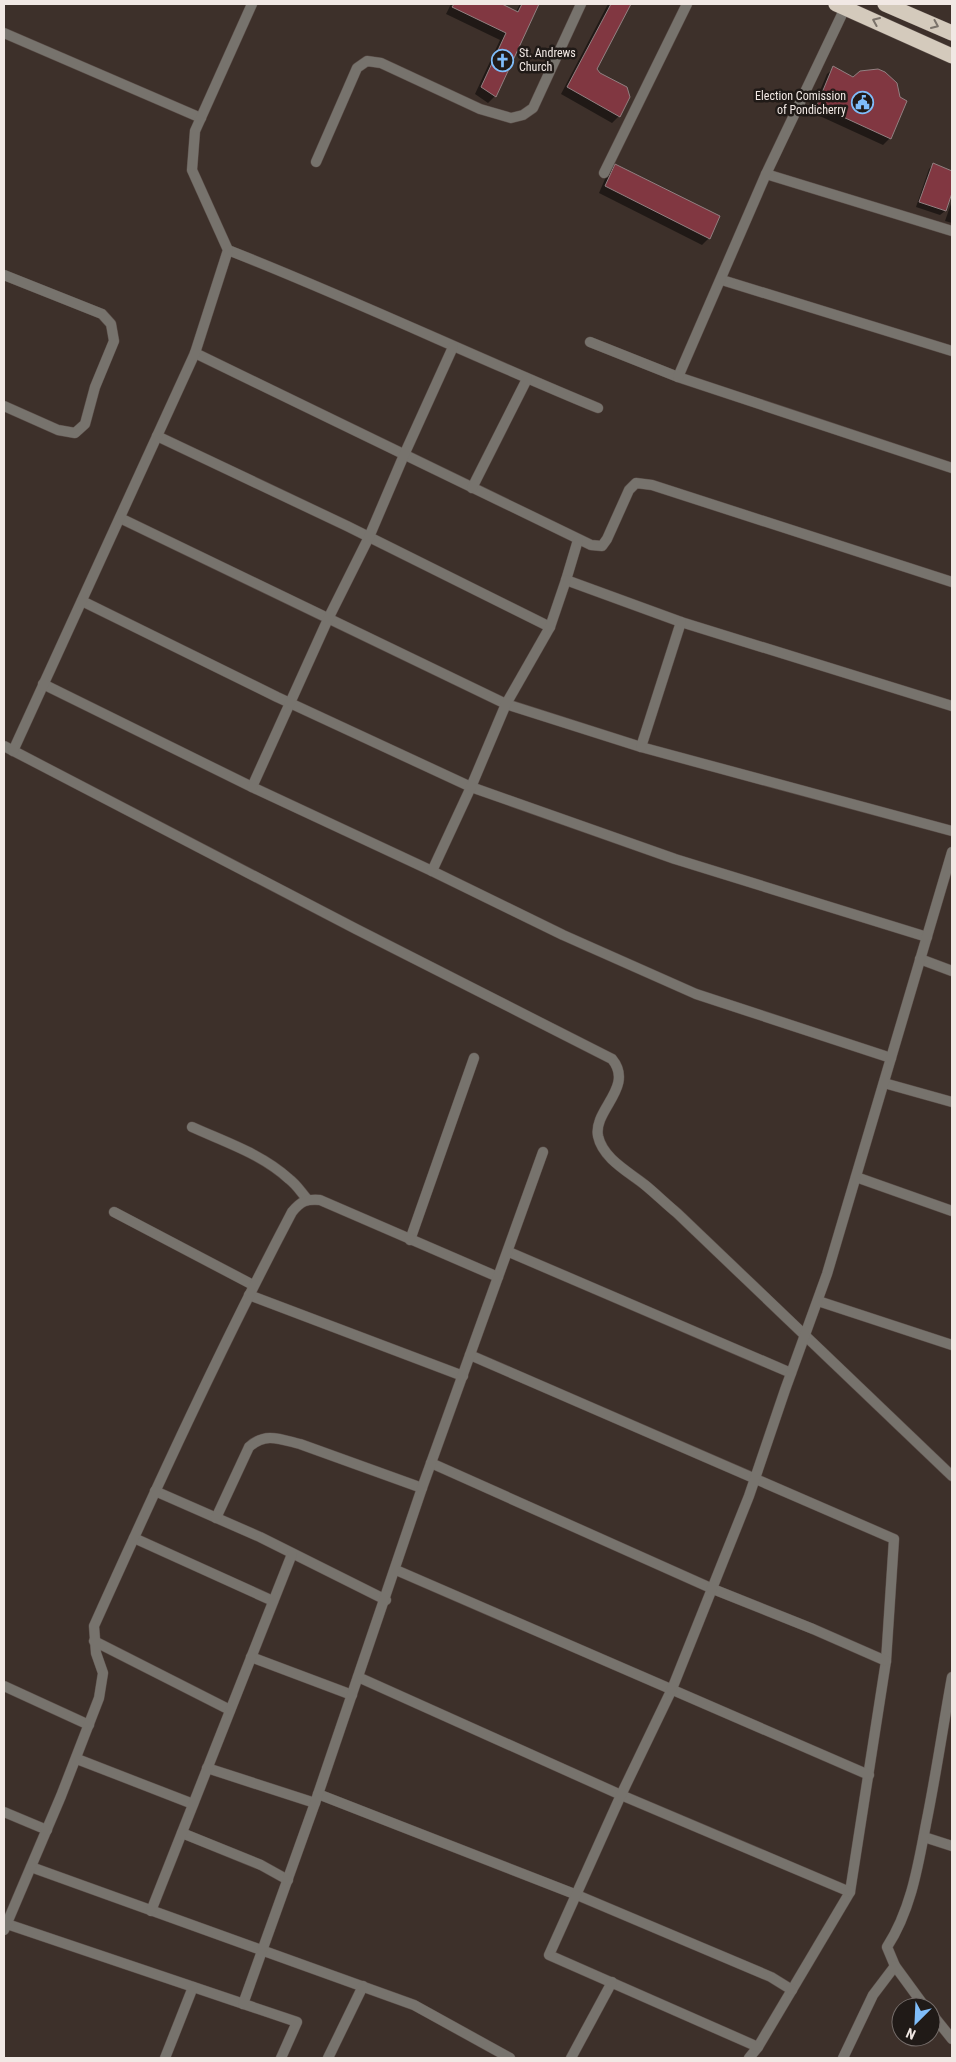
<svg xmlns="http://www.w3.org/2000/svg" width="956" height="2062" viewBox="0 0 956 2062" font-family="'Roboto Condensed',sans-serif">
<rect width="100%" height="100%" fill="#3d302a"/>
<!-- shadow -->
<g fill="#0007">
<polygon points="451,4 500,4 516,12 520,4 537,4 495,96 488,103 475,94 500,40 446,14"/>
<polygon points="608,4 630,4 596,69 619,116 612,123 561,94"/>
<polygon points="834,68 899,98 890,138 883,145 811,112 827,74"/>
<polygon points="615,165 709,238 702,245 599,193 608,172"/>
<polygon points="933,165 952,172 952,189 945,211 940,215 916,207 929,169"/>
<polygon points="952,201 952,223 945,221"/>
</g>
<!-- building -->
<g fill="#813741" stroke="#928081">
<polygon points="454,4 502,4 518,12 522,4 539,4 496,97 481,87 506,33 452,7"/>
<polygon points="611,4 631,4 597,69 600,73 627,87 630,97 620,117 567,87"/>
<polygon points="833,66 853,77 860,71 878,69 885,72 897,83 900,97 907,101 891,139 817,105"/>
<polygon points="933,163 952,171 952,193 946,211 919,202"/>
<polygon points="615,164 720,216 710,239 605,186"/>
</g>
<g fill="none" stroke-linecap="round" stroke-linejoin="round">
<defs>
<g id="lane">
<polyline points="316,162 357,68 367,61 381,63 480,109 511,118 523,115 533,108 581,4"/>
<polyline points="604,173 687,4"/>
<polyline points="4,275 102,314 111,324 114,341 95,387 85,424 75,433 58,430 4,406"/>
<path d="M192,1127C225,1142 262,1154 289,1179C296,1184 301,1192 307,1199"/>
<polyline points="114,1212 253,1285"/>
</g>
<g id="street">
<polyline points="4,33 201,118"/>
<polyline points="766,174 952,231"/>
<path d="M228,250C353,299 474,357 598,408"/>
<polyline points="722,280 952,351"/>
<polyline points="590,342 678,377 952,468"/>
<polyline points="195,353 591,545 602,546 607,539 629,490 636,483 652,485 952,582"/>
<polyline points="678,377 766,174 845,8"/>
<polyline points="157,436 347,526 550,627"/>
<polyline points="472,488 527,379"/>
<polyline points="120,518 506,704 641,747 952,831"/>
<polyline points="578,540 566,580 681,622 952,706"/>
<polyline points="82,601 277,697 471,787 675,859 927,937"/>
<polyline points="43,684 252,787 432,871 563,935 696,994 891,1058"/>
<path d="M4,746L356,929L612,1059C635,1087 593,1110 598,1136C603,1159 629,1172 645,1185C656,1194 666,1204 677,1213L952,1476"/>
<polyline points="641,747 681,622"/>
<polyline points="13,751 195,353 228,250 192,170 195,131 252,4"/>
<polyline points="252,787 328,619 369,537 404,455 453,347"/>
<polyline points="432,871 471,787 506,704 550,627 566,580"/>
<polyline points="920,959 952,971"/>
<polyline points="884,1083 952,1102"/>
<polyline points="856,1177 952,1211"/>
<polyline points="410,1240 474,1058"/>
<polyline points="509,1252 791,1373"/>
<polyline points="249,1295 463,1376"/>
<polyline points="818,1301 952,1345"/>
<polyline points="470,1355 894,1539 886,1661 850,1892 758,2047 749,2058"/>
<polyline points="431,1463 713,1589 813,1629 886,1661"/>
<polyline points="155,1491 260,1537 386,1600"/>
<path d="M216,1518L249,1447C265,1432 280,1439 300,1444L422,1488"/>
<polyline points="134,1538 273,1601"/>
<polyline points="396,1570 869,1775"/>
<polyline points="94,1641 230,1710"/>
<polyline points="251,1657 352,1695"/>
<polyline points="358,1677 621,1795 850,1892"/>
<polyline points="4,1686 89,1725"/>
<polyline points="77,1759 193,1804"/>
<polyline points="207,1768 315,1803"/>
<polyline points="318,1794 577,1895 771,1977 792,1990"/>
<polyline points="4,1812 47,1830"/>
<polyline points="182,1833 261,1865 288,1880"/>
<polyline points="924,1837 952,1846"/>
<polyline points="31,1867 414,2005 510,2058"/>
<polyline points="151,1911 292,1554"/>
<polyline points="4,1923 297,2022 281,2058"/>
<path d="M4,1930L61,1796L99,1698L103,1673L96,1653L94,1626C157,1486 221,1347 292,1212C301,1201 306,1199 320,1200L498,1277"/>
<polyline points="243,2004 315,1803 422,1488 543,1152"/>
<path d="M925,2007L895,1966L887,1947C911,1910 918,1866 926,1824C936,1775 943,1726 952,1677"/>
<polyline points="931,2013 952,2039"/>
<polyline points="758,2047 549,1955 621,1795 672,1689 749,1496 785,1390 827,1274 952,852"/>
<polyline points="165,2058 193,1987"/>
<polyline points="328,2058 363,1986"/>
<polyline points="571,2058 612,1982"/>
<polyline points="843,2058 873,1995 895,1966"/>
</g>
<g id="highway">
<polyline points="836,4 952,56"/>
<polyline points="885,4 952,33"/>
</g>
</defs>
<!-- lane casing -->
<use href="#lane" stroke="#5a4d48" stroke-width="11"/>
<!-- street casing -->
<use href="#street" stroke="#5a4d48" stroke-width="11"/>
<!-- highway casing -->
<use href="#highway" stroke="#5a4d48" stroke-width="16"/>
<!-- lane -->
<use href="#lane" stroke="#77736d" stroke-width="10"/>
<!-- street -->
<use href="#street" stroke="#77736d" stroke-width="10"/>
<!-- highway -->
<use href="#highway" stroke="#d4cabc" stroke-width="15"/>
</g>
<!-- one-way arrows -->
<defs><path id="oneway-chevron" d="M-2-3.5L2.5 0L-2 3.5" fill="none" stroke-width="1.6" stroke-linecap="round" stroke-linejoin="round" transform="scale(1.25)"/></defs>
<g stroke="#7a726a">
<use href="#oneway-chevron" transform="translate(876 21) rotate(-157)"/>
<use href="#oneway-chevron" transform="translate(935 25) rotate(24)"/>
</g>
<!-- icons -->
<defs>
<symbol id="church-ring" viewBox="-11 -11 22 22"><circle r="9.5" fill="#201a17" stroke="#7fbdfa" stroke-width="1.5"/><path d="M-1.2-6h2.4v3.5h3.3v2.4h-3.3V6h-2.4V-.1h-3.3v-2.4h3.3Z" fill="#7fbdfa"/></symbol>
<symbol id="civic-ring" viewBox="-11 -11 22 22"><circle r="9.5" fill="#201a17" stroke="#7fbdfa" stroke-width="1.5"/><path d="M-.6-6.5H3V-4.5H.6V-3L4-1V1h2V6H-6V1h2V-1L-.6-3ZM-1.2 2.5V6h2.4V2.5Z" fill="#7fbdfa"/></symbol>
</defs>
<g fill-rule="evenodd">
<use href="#church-ring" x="490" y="48" width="25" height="25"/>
<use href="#civic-ring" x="850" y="90" width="25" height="25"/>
</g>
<g text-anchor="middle" stroke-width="5" stroke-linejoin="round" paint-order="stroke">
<!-- poi labels -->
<g font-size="12" fill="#f1e8e4" stroke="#201a17" text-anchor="start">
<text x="519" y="57">St. Andrews<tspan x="519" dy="14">Church</tspan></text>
<text x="846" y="100" text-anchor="end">Election Comission<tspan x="846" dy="14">of Pondicherry</tspan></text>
</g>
</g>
<!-- border -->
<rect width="956" height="2062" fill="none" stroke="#f1e8e4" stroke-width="10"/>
<!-- north arrow -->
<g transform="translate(916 2022) rotate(204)"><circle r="24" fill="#201a17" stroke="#746c69"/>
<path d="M0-4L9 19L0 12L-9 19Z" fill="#7fbdfa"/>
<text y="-8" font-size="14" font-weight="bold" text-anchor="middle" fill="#f1e8e4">N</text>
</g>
</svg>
